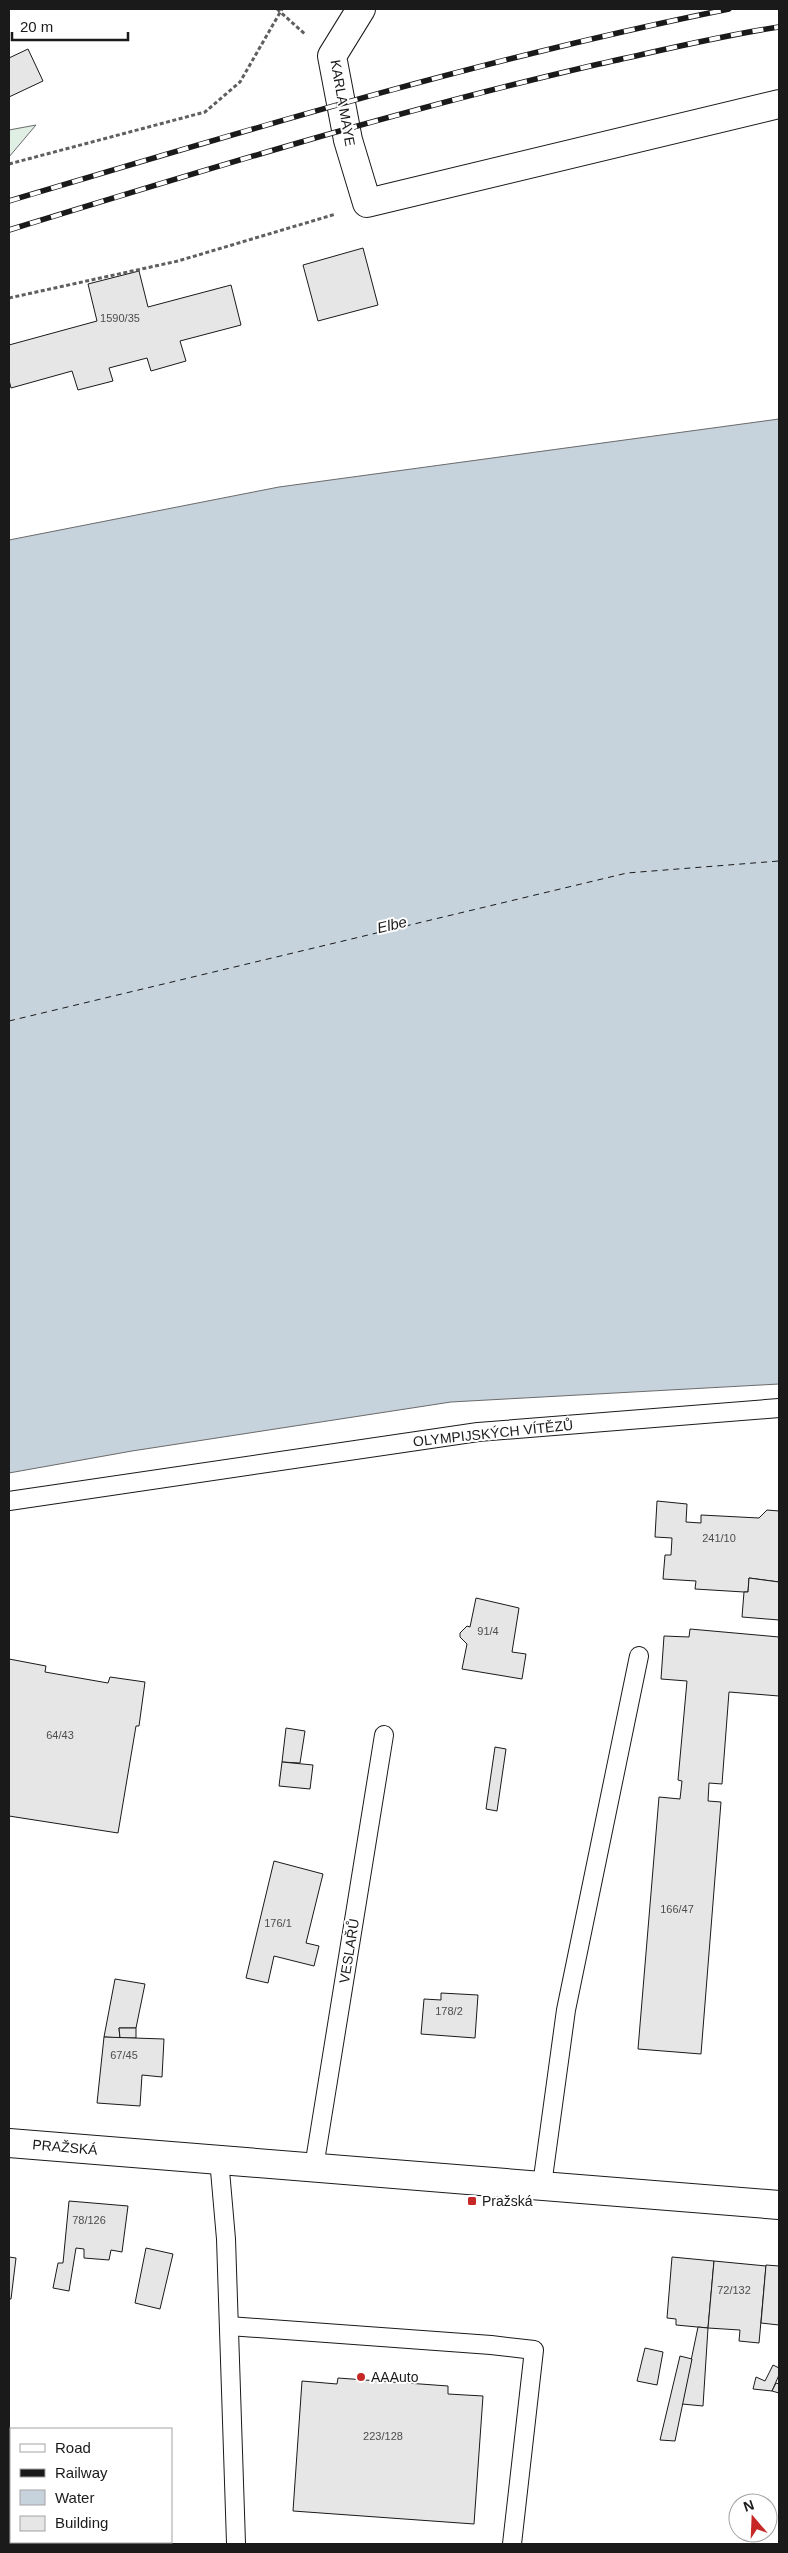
<svg xmlns="http://www.w3.org/2000/svg" width="788" height="2553" viewBox="0 0 788 2553" font-family="Helvetica,sans-serif">
<rect width="100%" height="100%" fill="#fff"/>
<!-- green -->
<polygon fill="#e0efe3" stroke="#6a6a6a" points="36,125 9,157 9,130"/>
<!-- water -->
<polygon fill="#c6d2dc" stroke="#6a6a6a" points="779,419 779,1384 451,1402 132,1451 9,1473 9,540 279,487"/>
<g fill="none" stroke-linecap="round" stroke-linejoin="round">
<!-- ferry -->
<polyline stroke="#1a1a1a" stroke-width="1" stroke-dasharray="6 5" stroke-linecap="butt" points="9,1021 627,873 779,861"/>
</g>
<!-- building -->
<g fill="#e6e6e6" stroke="#1a1a1a">
<polygon points="28,49 43,81 9,97 9,58"/>
<polygon points="363,248 378,305 318,321 303,265"/>
<polygon points="139,271 148,307 231,285 241,325 180,341 186,361 151,371 147,358 109,368 113,381 78,390 72,371 11,388 9,380 9,345 97,321 88,284"/>
<polygon points="657,1501 687,1504 686,1522 701,1523 701,1515 759,1518 767,1510 779,1511 779,1582 749,1578 748,1592 744,1592 695,1589 696,1581 663,1579 665,1555 671,1555 672,1538 655,1537"/>
<polygon points="749,1578 779,1582 779,1620 742,1617 744,1592 748,1592"/>
<polygon points="476,1598 519,1608 512,1652 526,1654 522,1679 462,1669 467,1644 460,1637 460,1633 467,1626 470,1627"/>
<polygon points="690,1629 779,1637 779,1696 729,1692 722,1784 709,1783 708,1801 721,1802 701,2054 638,2049 659,1797 680,1799 682,1781 678,1780 687,1681 661,1679 664,1636 689,1637"/>
<polygon points="9,1659 46,1666 45,1672 108,1683 110,1677 145,1682 139,1726 136,1726 118,1833 9,1816"/>
<polygon points="286,1728 305,1731 300,1763 282,1762"/>
<polygon points="495,1747 506,1749 497,1811 486,1809"/>
<polygon points="282,1762 313,1765 310,1789 279,1786"/>
<polygon points="274,1861 323,1874 306,1943 319,1946 314,1966 274,1956 268,1983 246,1978"/>
<polygon points="115,1979 145,1984 136,2028 119,2028 120,2038 104,2037"/>
<polygon points="441,1993 478,1995 475,2038 421,2034 424,1999 441,2000"/>
<polygon points="119,2028 136,2028 136,2038 120,2038"/>
<polygon points="104,2037 164,2039 162,2077 142,2075 140,2106 97,2103"/>
<polygon points="69,2201 128,2206 122,2252 111,2250 109,2260 84,2258 84,2249 76,2248 69,2291 53,2288 58,2263 63,2263"/>
<polygon points="146,2248 173,2254 160,2309 135,2303"/>
<polygon points="9,2257 16,2258 11,2299 9,2299"/>
<polygon points="672,2257 714,2261 708,2328 676,2325 676,2319 667,2318"/>
<polygon points="714,2261 766,2266 759,2343 739,2341 740,2330 708,2328"/>
<polygon points="766,2265 779,2266 779,2325 761,2323"/>
<polygon points="698,2327 708,2328 703,2406 682,2404"/>
<polygon points="645,2348 663,2352 657,2385 637,2381"/>
<polygon points="680,2356 692,2359 675,2441 660,2440"/>
<polygon points="773,2365 779,2368 779,2375 772,2391 753,2389 756,2377 765,2381"/>
<polygon points="338,2378 448,2386 448,2394 483,2396 474,2524 293,2511 302,2381 337,2384"/>
<polygon points="776,2383 779,2384 779,2393 772,2391"/>
</g>
<g fill="none" stroke-linecap="round" stroke-linejoin="round">
<defs>
<g id="service">
<polyline points="9,1501 478,1432 779,1408"/>
<polyline points="219,2159 226,2239 236,2543"/>
<polyline points="314,2167 384,1735"/>
<polyline points="542,2185 566,2010 639,1656"/>
<polyline points="229,2326 491,2345 534,2350 512,2544"/>
</g>
<polyline id="minor" points="361,9 332,56 348,140 367,203 779,104"/>
<polyline id="primary" points="9,2143 779,2205"/>
</defs>
<!-- service casing -->
<use href="#service" stroke="#1a1a1a" stroke-width="20"/>
<!-- minor casing -->
<use href="#minor" stroke="#1a1a1a" stroke-width="30"/>
<!-- primary casing -->
<use href="#primary" stroke="#1a1a1a" stroke-width="30"/>
<!-- path -->
<g stroke="#5f5f5f" stroke-width="3" stroke-dasharray="4 2.5" stroke-linecap="butt">
<polyline points="277,9 306,35"/>
<polyline points="9,164 205,112 240,82 282,9"/>
<polyline points="9,298 178,261 336,214"/>
</g>
<!-- service -->
<use href="#service" stroke="#fff" stroke-width="18"/>
<!-- minor -->
<use href="#minor" stroke="#fff" stroke-width="28"/>
<!-- primary -->
<use href="#primary" stroke="#fff" stroke-width="28"/>
<defs>
<g id="rail">
<path d="M9,201C247,130 485,58 729,9"/>
<path d="M9,230C204,170 399,110 599,64C659,51 719,36 779,27"/>
</g>
</defs>
<!-- rail casing -->
<use href="#rail" stroke="#1a1a1a" stroke-width="5.5"/>
<!-- rail -->
<use href="#rail" stroke="#fff" stroke-width="4" stroke-dasharray="11" stroke-linecap="butt"/>
</g>
<!-- markers -->
<g fill="#c62828" stroke="#fff" stroke-width="2">
<rect x="467" y="2196" width="10" height="10" rx="2.5"/>
<circle cx="361" cy="2377" r="5"/>
</g>
<g text-anchor="middle" stroke-width="4" stroke-linejoin="round" paint-order="stroke">
<!-- number labels -->
<g font-size="11" fill="#4d4d4d">
<text x="120" y="322">1590/35</text>
<text x="719" y="1542">241/10</text>
<text x="488" y="1635">91/4</text>
<text x="60" y="1739">64/43</text>
<text x="677" y="1913">166/47</text>
<text x="278" y="1927">176/1</text>
<text x="449" y="2015">178/2</text>
<text x="124" y="2059">67/45</text>
<text x="89" y="2224">78/126</text>
<text x="734" y="2294">72/132</text>
<text x="383" y="2440">223/128</text>
</g>
<!-- street labels -->
<g font-size="14" fill="#1a1a1a" stroke="#fff">
<text transform="translate(343 103) rotate(80)" y="5">KARLA MAYE</text>
<text transform="translate(493 1433) rotate(-6)" y="5">OLYMPIJSKÝCH VÍTĚZŮ</text>
<text transform="translate(349 1951) rotate(-81)" y="5">VESLAŘŮ</text>
<text transform="translate(65 2147) rotate(5)" y="5">PRAŽSKÁ</text>
</g>
<!-- poi labels -->
<g font-size="14" fill="#1a1a1a" stroke="#fff" text-anchor="start">
<text x="482" y="2206">Pražská</text>
<text x="371" y="2382">AAAuto</text>
</g>
<!-- water labels -->
<g font-size="15" font-style="italic" fill="#1a1a1a" stroke="#fff">
<text transform="translate(392 925) rotate(-13)" y="5">Elbe</text>
</g>
</g>
<!-- border -->
<rect width="788" height="2553" fill="none" stroke="#1a1a1a" stroke-width="20"/>
<!-- legend -->
<rect x="10" y="2428" width="162" height="115" fill="#ffffff" stroke="#a3a3a3"/>
<rect x="20" y="2444" width="25" height="8" fill="#ffffff" stroke="#a3a3a3"/>
<text x="55" y="2453" font-size="15" fill="#1a1a1a">Road</text>
<rect x="20" y="2469" width="25" height="8" fill="#1a1a1a" stroke="#a3a3a3"/>
<text x="55" y="2478" font-size="15" fill="#1a1a1a">Railway</text>
<rect x="20" y="2490" width="25" height="15" fill="#c6d2dc" stroke="#a3a3a3"/>
<text x="55" y="2503" font-size="15" fill="#1a1a1a">Water</text>
<rect x="20" y="2516" width="25" height="15" fill="#e6e6e6" stroke="#a3a3a3"/>
<text x="55" y="2528" font-size="15" fill="#1a1a1a">Building</text>
<!-- north arrow -->
<g transform="translate(753 2518) rotate(341)"><circle r="24" fill="#ffffff" stroke="#a3a3a3"/>
<path d="M0-4L9 19L0 12L-9 19Z" fill="#c62828"/>
<text y="-8" font-size="14" font-weight="bold" text-anchor="middle" fill="#1a1a1a">N</text>
</g>
<!-- scale -->
<path d="M12 32v8h116v-8" fill="none" stroke="#1a1a1a" stroke-width="2.5"/>
<text x="20" y="32" font-size="15" fill="#1a1a1a" stroke="#ffffff" stroke-width="4" paint-order="stroke">20 m</text>
</svg>
